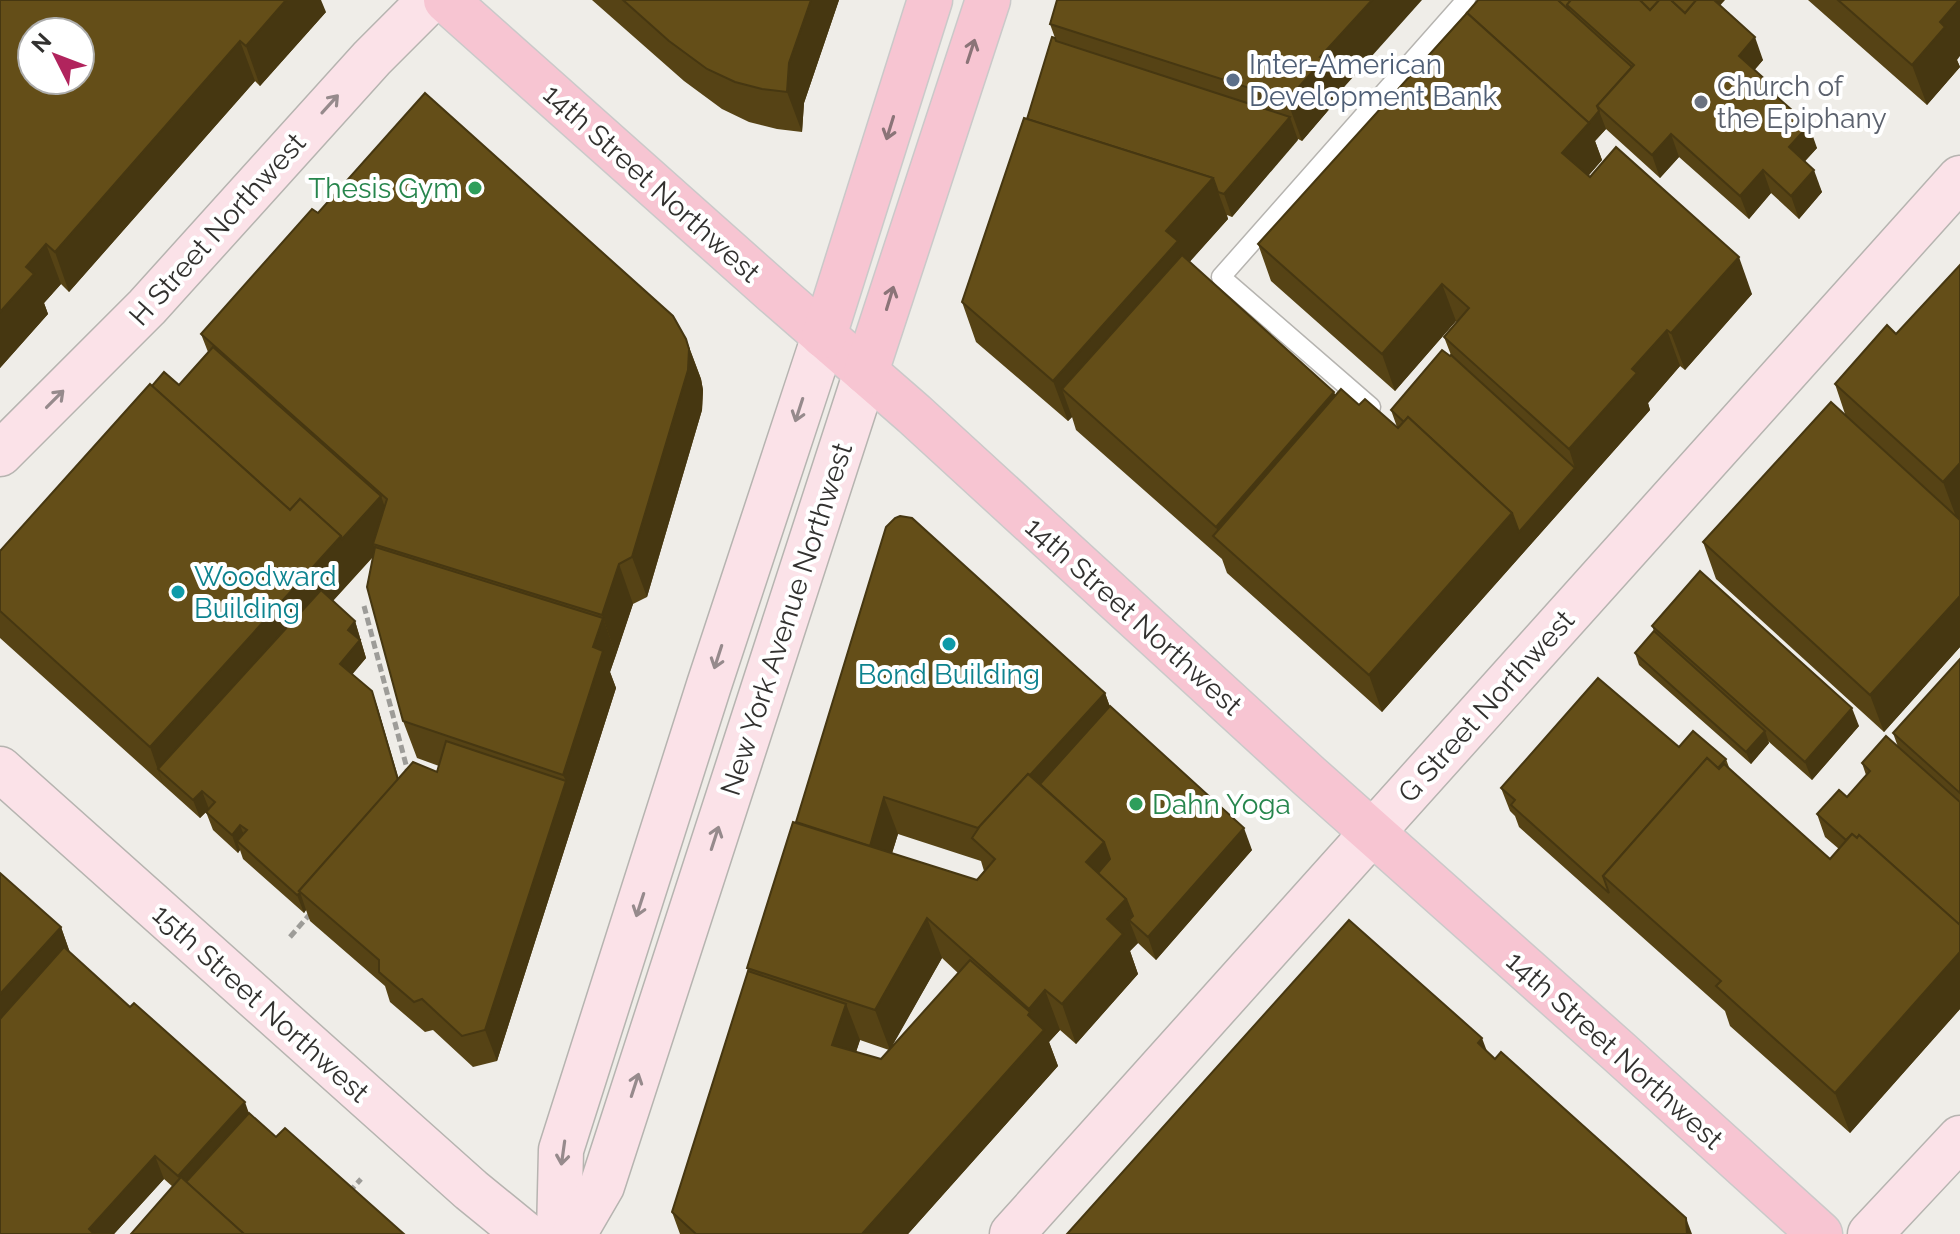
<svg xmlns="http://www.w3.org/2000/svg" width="1960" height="1234" viewBox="0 0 1960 1234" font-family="Raleway,sans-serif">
<rect width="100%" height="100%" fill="#efede8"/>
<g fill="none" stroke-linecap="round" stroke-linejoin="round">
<defs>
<polyline id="lane" points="1371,407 1221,277 1466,0"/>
<g id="secondary">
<polyline points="0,454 147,307 372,58 430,0"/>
<polyline points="0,769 471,1190 525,1234"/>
<polyline points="559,1234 561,1150 709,685 824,336"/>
<polyline points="574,1234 602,1186 866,372"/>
<polyline points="1012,1234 1960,178"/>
<polyline points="1870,1234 1960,1138"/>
</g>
<g id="primary">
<polyline points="446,0 775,293 914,414 1309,776 1618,1051 1820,1234"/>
<polyline points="824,336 930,0"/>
<polyline points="866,372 988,0"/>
</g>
</defs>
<!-- lane casing -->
<use href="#lane" stroke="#b6b4b0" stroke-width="21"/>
<!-- secondary casing -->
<use href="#secondary" stroke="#b6b4b0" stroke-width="47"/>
<!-- primary casing -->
<use href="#primary" stroke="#cac9c9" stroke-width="47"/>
<!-- path -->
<g stroke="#9d9c98" stroke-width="5" stroke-dasharray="8 4" stroke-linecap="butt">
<polyline points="364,606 409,776"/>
<polyline points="290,937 311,913"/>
<polyline points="349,1192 361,1179"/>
</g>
<!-- lane -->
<use href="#lane" stroke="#fff" stroke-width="18"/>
<!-- secondary -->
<use href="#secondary" stroke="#fbe2e8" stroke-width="44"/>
<!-- primary -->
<use href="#primary" stroke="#f7c5d2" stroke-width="44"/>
</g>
<!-- wall -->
<g fill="#564315" fill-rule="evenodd">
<polygon points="0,0 326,12 260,86 255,81 69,292 61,284 44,303 48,314 0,368"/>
<polygon points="592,0 839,0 804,103 802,132 777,129 749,122 722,109 684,81"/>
<polygon points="1478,0 1720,6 1763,60 1754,70 1782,101 1817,148 1805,161 1822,192 1799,219 1771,193 1749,219 1679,157 1660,178 1606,129 1595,141 1602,160 1588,176 1752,294 1685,370 1680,366 1648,403 1650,410 1382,712 1227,573 1222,559 1076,430 1072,417 1068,421 976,342 962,302 1055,38 1050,24 1337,95 1338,99 1302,141 1298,139 1232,217 1227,215 1228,219 1189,262 1336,395 1359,405 1397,427 1391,410 1451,355 1444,337 1457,322 1456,321 1395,391 1271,281 1258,244"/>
<polygon points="1808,0 1960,0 1957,60 1960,67 1927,105"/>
<path d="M318,213L686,339L701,379L703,390L702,410L647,597L633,604L610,672L616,688L497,1061L473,1067L433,1030L425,1032L390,1002L385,986L310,921L306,910L304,913L243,859L240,850L238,853L213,830L206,812L209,809L200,818L0,638V551L152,386L179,385L208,352L201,334ZM373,557L403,721L417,758L439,766L437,772L398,779L378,709L372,691L352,674L366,658L355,621L333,601Z"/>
<polygon points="1887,325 1960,520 1960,647 1884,732 1716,579 1703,542 1846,417 1835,384"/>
<polygon points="1652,626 1859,726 1812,780 1768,741 1769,743 1751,764 1639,665 1635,653 1654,631"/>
<polygon points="1960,659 1960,1009 1850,1133 1730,1026 1725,1011 1519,827 1515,816 1510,811 1501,788 1679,747 1726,759 1730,770 1830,859 1839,849 1825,837 1817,814 1847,797 1866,775 1862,763 1898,747 1893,733"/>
<path d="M1105,693L1110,707L1252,850L1156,960L1138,943L1130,951L1138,974L1076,1044L1060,1030L1049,1042L1058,1066L908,1234H680L672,1212L748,971L747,968L796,822ZM898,834L981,861L984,871L977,880L892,853ZM942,958L958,973L890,1049ZM860,1040L889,1050L881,1059L856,1052Z"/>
<polygon points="61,927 70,953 276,1137 404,1234 173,1187 164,1179 114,1234 0,1234"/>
</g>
<!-- shaded-wall -->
<g fill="#463711">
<polygon points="286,0 321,0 326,12 260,86 246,46"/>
<polygon points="811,0 839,0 804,103 802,132 787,92 789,63"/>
<polygon points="1372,0 1422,0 1337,95 1338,99 1302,141 1287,100 1320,57"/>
<polygon points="1703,0 1725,0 1694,35"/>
<polygon points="1960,0 1960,56 1957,60 1960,67 1927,105 1912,65 1940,22"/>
<polygon points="1755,37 1763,60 1747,79 1739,56"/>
<polygon points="240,41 255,81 69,292 55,252"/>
<polygon points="1599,111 1606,129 1595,141 1602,160 1576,190 1562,153"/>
<polygon points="1290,117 1298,140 1232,217 1224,194"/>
<polygon points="1809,125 1817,148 1797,170 1789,147"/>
<polygon points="1671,134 1679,157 1660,178 1652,155"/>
<polygon points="1763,170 1771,193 1749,219 1740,196"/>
<polygon points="1814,170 1822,192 1799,219 1791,196"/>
<polygon points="1213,178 1228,219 1187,265 1062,389 1072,417 1068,421 1053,381 1166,231"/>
<polygon points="46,244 61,284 44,303 48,314 0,368 0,312 26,267"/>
<polygon points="1739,257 1752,294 1685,370 1671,333"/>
<polygon points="1442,284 1456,321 1395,391 1382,354"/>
<polygon points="1667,330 1680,366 1648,403 1650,410 1382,712 1369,675 1512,513 1575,468 1569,449 1632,369"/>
<polygon points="686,339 701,379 703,390 702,410 647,597 632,557"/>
<polygon points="1334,392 1349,432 1222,544 1216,527"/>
<polygon points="1960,463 1960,520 1958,522 1943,482"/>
<polygon points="381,496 394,533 373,544 377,552 170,780 158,769 164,787 150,747 341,536"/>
<polygon points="619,564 633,604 616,655 602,615"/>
<polygon points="1960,596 1960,647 1884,732 1870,695"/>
<polygon points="603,618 616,655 610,672 616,688 497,1061 485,1030 566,781 563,775 593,647"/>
<polygon points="355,621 366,658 346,682 340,664 348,630"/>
<polygon points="372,691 378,709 405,800 313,903"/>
<polygon points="1105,693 1118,730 981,829"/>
<polygon points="1852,708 1859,726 1812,780 1805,762"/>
<polygon points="1765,731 1769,743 1751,764 1746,752"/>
<polygon points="202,791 209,809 200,818 193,800"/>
<polygon points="884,797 898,834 882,886 869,849"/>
<polygon points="240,825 247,843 237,841 240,850 238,853 232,835"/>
<polygon points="1244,828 1252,850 1156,960 1148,937"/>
<polygon points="1104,842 1119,882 1108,894 1086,862"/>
<polygon points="300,892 306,910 304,913 297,895"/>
<polygon points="1126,899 1136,927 1129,920 1138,943 1130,951 1138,974 1076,1044 1062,1004 1107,919"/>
<polygon points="927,918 942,958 890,1050 875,1010"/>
<polygon points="61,927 75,967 0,1051 0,994"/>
<polygon points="1960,952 1960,1009 1850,1133 1835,1093"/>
<polygon points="1045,990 1060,1030 1049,1042 1058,1066 908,1234 862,1234 1030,1012 1039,1036 1029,1009"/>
<polygon points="846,1004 860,1040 846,1082 832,1045"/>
<polygon points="1482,1038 1497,1078 1478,1043"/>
<polygon points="245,1102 253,1125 182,1187 178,1176"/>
<polygon points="155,1156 164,1179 114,1234 91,1234 89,1229"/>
<polygon points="1686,1218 1692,1234 1687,1234"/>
</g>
<!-- building -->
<g fill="#644e18" stroke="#463711" stroke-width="2" fill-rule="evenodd">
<path d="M0,0H286L246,46L240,41L55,252L46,244L26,267L34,274L0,312ZM32,32H80V80H32Z"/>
<polygon points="623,0 811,0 789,63 787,92 762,89 735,82 707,69 669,41"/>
<polygon points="1057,0 1372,0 1320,57 1324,59 1287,100 1050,24"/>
<polygon points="1478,0 1558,0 1632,67 1597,106 1599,111 1589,123 1467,13 1466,14"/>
<polygon points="1558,0 1571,0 1567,5 1569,10"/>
<polygon points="1571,0 1640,0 1650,10 1659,0 1671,0 1685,13 1696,0 1714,0 1755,37 1739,56 1779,92 1776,96 1809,125 1789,147 1814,170 1791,196 1763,170 1740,196 1671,134 1652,155 1597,106 1634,65 1567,5"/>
<polygon points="1640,0 1659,0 1650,10"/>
<polygon points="1671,0 1696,0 1685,13"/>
<polygon points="1838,0 1959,0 1940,22 1945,27 1912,65"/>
<polygon points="1467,13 1589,123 1562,153 1590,177 1616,147 1739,257 1671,333 1667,330 1632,369 1637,373 1569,449 1444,337 1469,308 1442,284 1382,354 1258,244"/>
<polygon points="1052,37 1055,38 1056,41 1290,117 1224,194 1218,192 1213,178 1027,119"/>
<polygon points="425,93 673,316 686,339 689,349 688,370 632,557 619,564 602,615 373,544 387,499 201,334 312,209 318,213"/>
<polygon points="1024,118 1213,178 1166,231 1178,241 1053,381 962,302"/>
<polygon points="1182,255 1334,392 1216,527 1062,389"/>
<polygon points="1960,265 1960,463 1943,482 1835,384 1887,325 1896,334"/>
<polygon points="213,347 381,496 342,539 341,536 300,499 290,510 152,386 164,372 179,385"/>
<polygon points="1442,350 1450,356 1451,355 1575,468 1519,532 1512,513 1408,417 1404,422 1391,410"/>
<polygon points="150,384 290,510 300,499 341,536 150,747 0,611 0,551"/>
<polygon points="1341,389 1359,405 1365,399 1398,428 1408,417 1512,513 1369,675 1213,536"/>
<polygon points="1831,402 1960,520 1960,596 1870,695 1703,542"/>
<polygon points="900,516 912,518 1105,693 1030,775 1028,774 978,828 884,797 870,846 796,822 886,527 895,518"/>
<polygon points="375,547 603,618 593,647 603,651 563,775 403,721 367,587"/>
<polygon points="1700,571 1852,708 1805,762 1652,626"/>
<polygon points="321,590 355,621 348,630 360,640 340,664 372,691 398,780 299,891 301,892 297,895 237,841 247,830 240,825 232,835 206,812 215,802 202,791 193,800 158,769"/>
<polygon points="1654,631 1765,731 1746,752 1635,653"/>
<polygon points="1960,659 1960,793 1893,733"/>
<polygon points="1598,678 1679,747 1693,731 1726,759 1718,768 1707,758 1603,876 1609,893 1511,805 1515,800 1501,788"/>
<polygon points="1110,706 1244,828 1148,937 1129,920 1133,916 1126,899 1098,873 1110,859 1104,842 1040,784"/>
<polygon points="1886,736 1960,802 1960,925 1859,835 1857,838 1852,834 1846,840 1817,814 1839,790 1847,797 1870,771 1862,763"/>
<polygon points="446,741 566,781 485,1030 462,1036 422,999 414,1002 379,972 379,960 299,891 413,762 437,772"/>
<polygon points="1707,758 1719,769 1724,764 1830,859 1852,834 1857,838 1859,835 1960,925 1960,952 1835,1093 1716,986 1721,981 1603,876"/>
<polygon points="1028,774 1104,842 1086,862 1126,899 1107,919 1123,934 1062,1004 1045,990 1029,1009 927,918 875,1010 747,968 793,822 977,880 995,859 972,838 980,826"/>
<polygon points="0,873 61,927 0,994"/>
<polygon points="1349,920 1482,1038 1478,1043 1495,1059 1501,1052 1686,1218 1687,1234 1067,1234"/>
<polygon points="64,947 130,1007 134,1003 245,1102 178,1176 155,1156 89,1229 94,1234 0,1234 0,1019"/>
<polygon points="970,960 1030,1012 1028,1015 1044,1030 862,1234 696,1234 672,1212 748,971 846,1004 832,1045 881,1059"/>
<polygon points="249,1113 276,1137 285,1128 404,1234 244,1234 186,1182"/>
<polygon points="181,1177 244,1234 131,1234"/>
</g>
<!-- one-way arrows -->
<defs><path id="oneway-shaft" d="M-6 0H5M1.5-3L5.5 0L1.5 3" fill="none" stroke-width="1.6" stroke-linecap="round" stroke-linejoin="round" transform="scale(2)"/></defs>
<g stroke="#8b7478">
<use href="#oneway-shaft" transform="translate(971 51) rotate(-72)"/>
<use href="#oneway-shaft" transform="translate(890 128) rotate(107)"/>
<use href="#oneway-shaft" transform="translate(890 298) rotate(-73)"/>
</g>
<g stroke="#968a8c">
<use href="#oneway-shaft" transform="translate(330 104) rotate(-48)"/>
<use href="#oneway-shaft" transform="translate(55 399) rotate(-45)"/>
<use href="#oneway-shaft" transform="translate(799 410) rotate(108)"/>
<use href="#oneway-shaft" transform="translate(718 657) rotate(108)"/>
<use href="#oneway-shaft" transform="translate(715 838) rotate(-72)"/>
<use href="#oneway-shaft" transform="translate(640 905) rotate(108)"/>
<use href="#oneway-shaft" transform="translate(635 1085) rotate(-72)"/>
<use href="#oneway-shaft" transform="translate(563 1153) rotate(98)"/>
</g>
<!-- markers -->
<circle fill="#5c6f8a" stroke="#fff" stroke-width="3" cx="1233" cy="80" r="8"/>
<circle fill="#6b7280" stroke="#fff" stroke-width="3" cx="1701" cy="102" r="8"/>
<g fill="#2e9e5b" stroke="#fff" stroke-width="3">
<circle cx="475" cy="188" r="8"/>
<circle cx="1136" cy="804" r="8"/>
</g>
<g fill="#0f9aa8" stroke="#fff" stroke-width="3">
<circle cx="178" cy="592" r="8"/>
<circle cx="949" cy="644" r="8"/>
</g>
<g text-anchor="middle" stroke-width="8" stroke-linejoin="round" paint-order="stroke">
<!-- service labels -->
<g font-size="28" fill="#4e5e75" stroke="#fff" text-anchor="start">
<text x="1249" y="74">Inter-American<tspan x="1249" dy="32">Development Bank</tspan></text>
</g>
<!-- worship labels -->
<g font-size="28" fill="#5b616d" stroke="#fff" text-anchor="start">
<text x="1717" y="96">Church of<tspan x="1717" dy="32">the Epiphany</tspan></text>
</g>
<!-- street labels -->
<g font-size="28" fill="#32312f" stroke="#fff">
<text transform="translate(652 183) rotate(42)" y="10">14th Street Northwest</text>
<text transform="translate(217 229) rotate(-48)" y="10">H Street Northwest</text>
<text transform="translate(1134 616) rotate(42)" y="10">14th Street Northwest</text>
<text transform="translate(786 619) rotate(-72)" y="10">New York Avenue Northwest</text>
<text transform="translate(1486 706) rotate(-48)" y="10">G Street Northwest</text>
<text transform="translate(261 1003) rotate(42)" y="10">15th Street Northwest</text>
<text transform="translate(1615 1050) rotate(42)" y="10">14th Street Northwest</text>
</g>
<!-- leisure labels -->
<g font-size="28" fill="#27864d" stroke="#fff" text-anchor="end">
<text x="459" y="198">Thesis Gym</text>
<text x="1152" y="814" text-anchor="start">Dahn Yoga</text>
</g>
<!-- culture labels -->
<g font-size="28" fill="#0d838f" stroke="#fff" text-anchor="start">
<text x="194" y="586">Woodward<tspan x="194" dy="32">Building</tspan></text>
<text x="949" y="684" text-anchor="middle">Bond Building</text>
</g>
</g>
<!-- north arrow -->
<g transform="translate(56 56) rotate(312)"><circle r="38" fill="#ffffff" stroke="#adadac" stroke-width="2"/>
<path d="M0-6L14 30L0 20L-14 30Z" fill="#b1245d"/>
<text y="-12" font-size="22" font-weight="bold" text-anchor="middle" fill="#32312f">N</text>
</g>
</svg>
